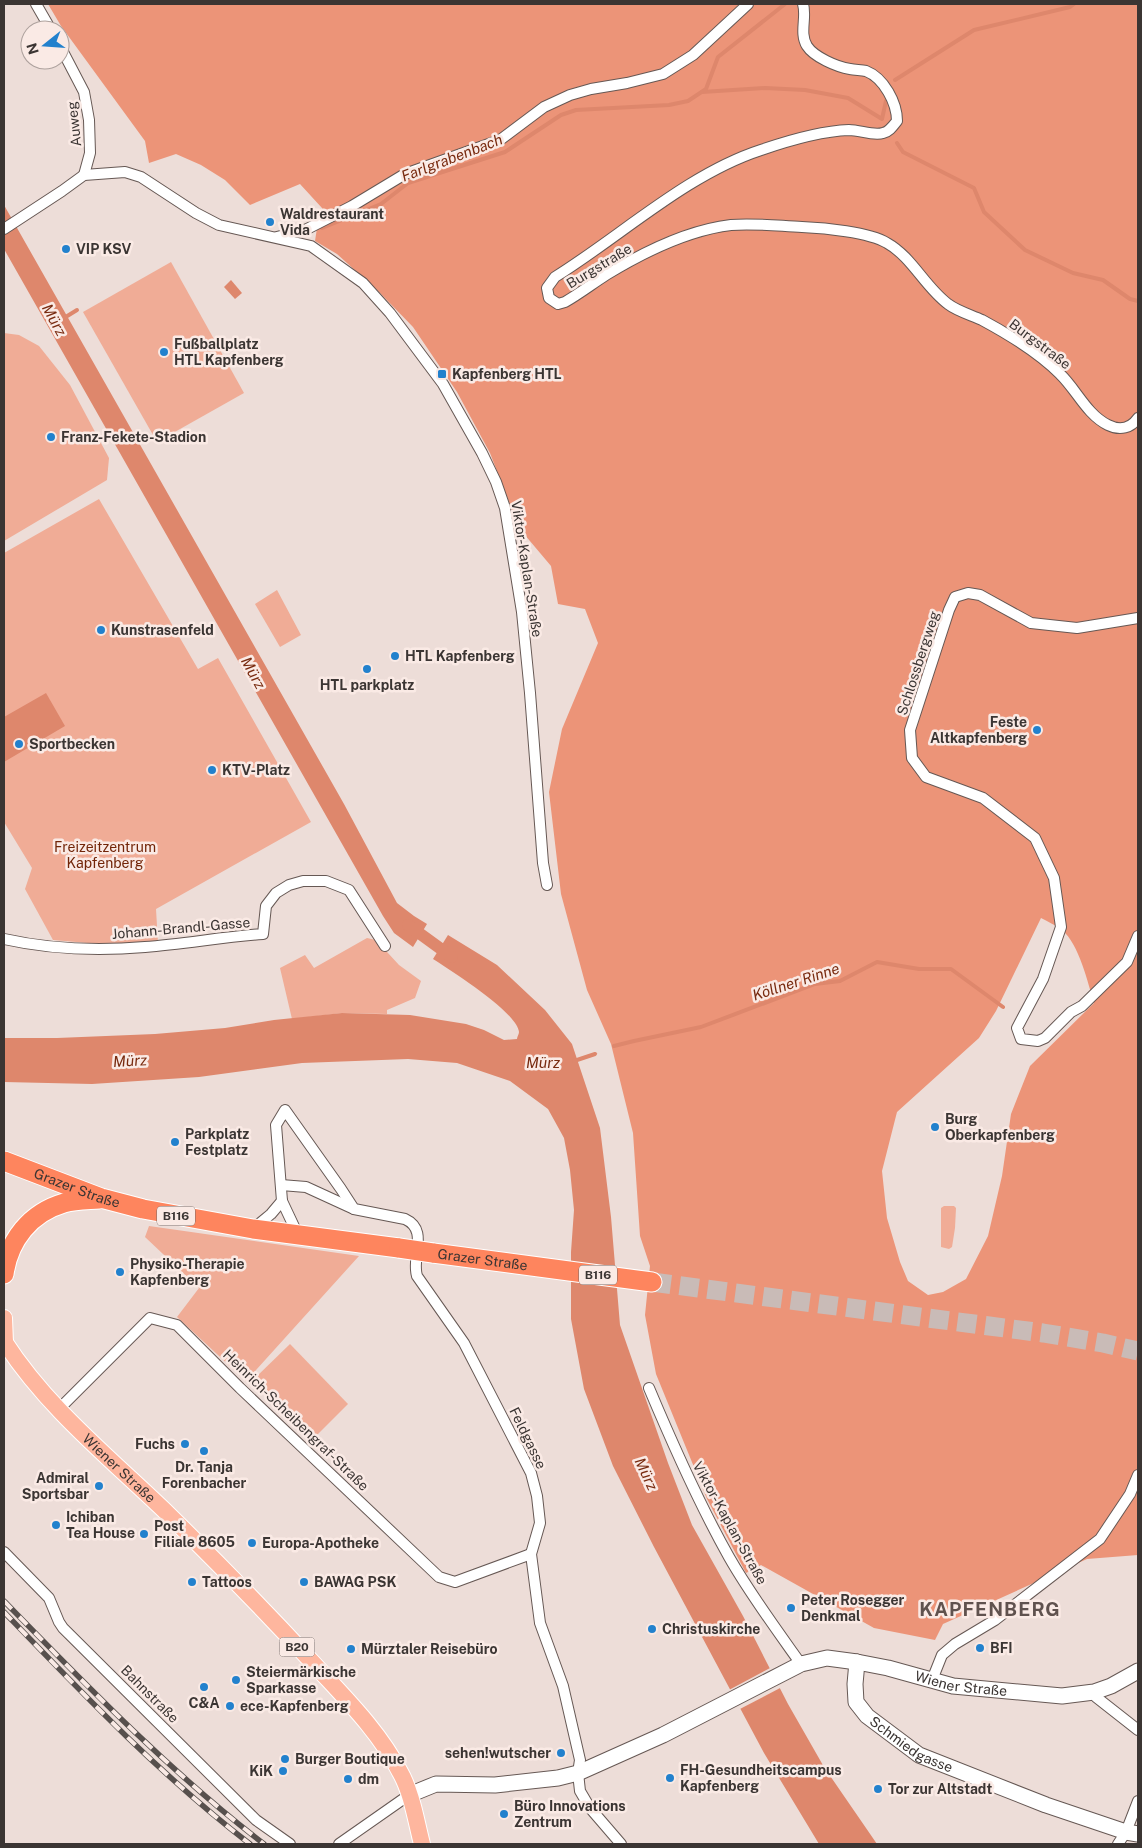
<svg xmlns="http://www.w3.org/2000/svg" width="1142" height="1848" viewBox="0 0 1142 1848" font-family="'Public Sans',sans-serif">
<rect width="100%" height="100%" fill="#edddd8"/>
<!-- green -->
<g fill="#f0ac96">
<polygon points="171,262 244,393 157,442 83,312"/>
<polygon points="4,333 19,335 39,346 70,385 109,458 107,480 4,541"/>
<polygon points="99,499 198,669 218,658 311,822 156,909 158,943 88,943 53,940 25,889 32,868 4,822 4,553"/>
<polygon points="277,590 301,635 280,647 255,604"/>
<polygon points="367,938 376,940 399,965 421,981 415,998 387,1010 387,1014 342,1013 292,1019 280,968 305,955 314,968"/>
<polygon points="944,1206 954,1206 956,1208 955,1228 952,1247 949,1249 941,1247 941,1208"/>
<polygon points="149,1226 359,1256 246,1381 177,1317 199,1288 145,1237"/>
<polygon points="290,1344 348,1404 312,1440 253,1380"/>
</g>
<!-- forest -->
<path fill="#ec9478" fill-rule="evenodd" d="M48,4H1138V1555L1087,1559L943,1624L935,1640L874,1628L761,1565L746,1573L707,1499L656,1374L645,1315L650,1266L640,1236L633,1133L611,1044L587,990L561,894L549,792L562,729L598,643L585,609L558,604L551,566L519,528L490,453L457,392L413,327L379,292L337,254L315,241L317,228L328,225L322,208L300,184L250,205L225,180L201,165L176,154L149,163L145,141L61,26ZM1041,918C1048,922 1056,925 1062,930C1079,944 1088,983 1094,1003L1030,1066L1011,1114L1002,1176L988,1236L966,1279L943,1292L928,1295L908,1281L900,1262L887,1218L882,1171L897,1112L979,1038L996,1011Z"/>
<!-- water -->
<g fill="#de876c">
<polygon points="4,205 344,804 397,903 414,916 427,924 413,947 394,933 383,916 4,249"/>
<polygon points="231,280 242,293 235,299 224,287"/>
<polygon points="46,693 65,726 4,762 4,717"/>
<path d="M448,935L497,965L545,1010L572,1044L600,1128L611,1217L620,1325L668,1463L692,1525L743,1616L788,1704L824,1767L877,1844H819L764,1753L654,1547L613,1466L584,1389L571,1319V1252L574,1210L570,1170L564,1138L548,1109L510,1081L457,1063L408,1059L302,1063L199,1077L92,1084L4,1082V1038H57L155,1034L225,1028L274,1020L342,1013L410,1015L466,1024L484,1030L504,1040L517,1039C517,1037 519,1034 519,1032C517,1012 450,970 433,959Z"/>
</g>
<!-- pier -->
<polygon fill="#edddd8" points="772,1667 782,1687 738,1710 727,1691"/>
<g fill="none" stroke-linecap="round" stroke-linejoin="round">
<!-- stream -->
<g stroke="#de876c" stroke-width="4">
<polyline points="895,80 974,30 1070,7 1074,4"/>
<polyline points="702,92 765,88 805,90 848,98 882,119 886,101"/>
<polyline points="897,143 903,152 974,188 984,212 1025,250 1073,273 1103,280 1130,299 1138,301"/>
<polyline points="322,228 381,204 408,183 505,152 561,115 576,110 669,105 688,101 706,89 718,57 785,4"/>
<polyline points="64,318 77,310"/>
<polyline points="614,1046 634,1041 701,1027 815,984 840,981 877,962 919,969 951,969 1003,1007"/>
<polyline points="574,1061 595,1054"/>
</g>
<!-- canal -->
<polyline stroke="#de876c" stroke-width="12" points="408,925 452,957"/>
<!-- highway-tunnel -->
<polyline stroke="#c9bbb7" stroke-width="19" stroke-dasharray="19 9" stroke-linecap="butt" points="652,1282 1043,1333 1103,1343 1138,1351"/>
<defs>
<g id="street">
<polyline points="36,4 51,30"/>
<path d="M803,4C807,17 799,33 807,46C814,57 837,67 850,69C855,70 861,70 866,71C884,78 897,103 897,121C893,126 889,132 883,133C873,136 860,130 849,130C822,131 787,141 761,150C687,174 621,236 555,277L547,288L549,298L558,304L565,302C579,294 592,284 606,275C642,253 688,230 731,225C754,223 779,226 802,227C824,228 869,232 887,243C912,257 925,287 948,304C957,311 971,315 982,320C1008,334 1039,353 1060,374C1076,389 1087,415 1108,425C1120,431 1131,428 1138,418"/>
<polyline points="60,46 84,92 89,120 90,153 84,175"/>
<polyline points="4,229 62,191 84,175 125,172 141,177 196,213 219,225 311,246 363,283 390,313 443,384 482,453 496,482 505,508 522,612 530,693 543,863 547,885"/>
<polyline points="277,237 307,229 352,206 405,174 500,140 544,107 570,95 591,89 627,83 663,74 693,55 748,4"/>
<polyline points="1138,618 1077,628 1031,623 980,595 968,593 955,597 949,610 910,730 912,758 926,777 983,798 1035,838 1054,878 1061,927 1043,979 1017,1028 1021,1039 1038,1041 1045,1038 1071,1012 1082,1006 1127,962 1138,936"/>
<path d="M4,939C49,949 99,951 145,947C184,944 223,937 263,934L266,906L276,893L289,885L303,881H326L349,890L385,946"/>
<polyline points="281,1185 306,1187 354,1209"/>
<polyline points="253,1229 271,1214 282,1201"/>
<path d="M298,1235L282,1201L276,1125L285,1110L341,1189L354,1209L405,1219C429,1230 411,1256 417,1276L464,1343L531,1473L537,1496L540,1523L531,1554L540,1623L563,1686L580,1760L578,1773L580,1791L590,1808L621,1844"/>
<path d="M649,1388C673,1445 698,1502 729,1557C750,1594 776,1629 801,1664"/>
<polyline points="59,1409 150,1318 177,1325 240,1388 439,1577 455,1582 531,1554"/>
<polyline points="4,1552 49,1598 59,1622 63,1628 256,1820 290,1844"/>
<polyline points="932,1680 942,1655 955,1644 995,1620 1100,1539 1130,1494 1138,1475"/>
<polyline points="1094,1692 1096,1697 1138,1730"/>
<polyline points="339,1844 409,1795"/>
<polyline points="1118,1844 1126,1832 1138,1801"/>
</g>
<g id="secondary">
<path id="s1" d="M857,1662L855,1684L856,1702L867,1716L919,1755L1046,1805L1126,1832L1138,1834"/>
<path id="s2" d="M409,1795L436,1784L495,1785L558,1778L578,1773L663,1735L801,1664L827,1658L857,1662L888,1668L953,1686L1062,1696L1094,1692L1111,1686L1138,1671"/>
</g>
<g id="primary">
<polyline points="4,1318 5,1343"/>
<path id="s3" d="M4,1341C47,1408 111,1459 168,1514C217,1562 266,1612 313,1663C344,1697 379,1731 400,1772C412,1793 416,1821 422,1844"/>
</g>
<g id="highway">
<path id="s4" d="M4,1161L101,1198L143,1209L253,1229L399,1248"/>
<path id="s5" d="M433,1253L652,1282"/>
<path d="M4,1274C9,1240 30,1213 64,1203C75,1200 87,1200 99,1199"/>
</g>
</defs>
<!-- street casing -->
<use href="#street" stroke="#665854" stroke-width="12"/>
<!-- secondary casing -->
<use href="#secondary" stroke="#665854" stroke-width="17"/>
<!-- primary casing -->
<use href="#primary" stroke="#fff" stroke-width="18"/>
<!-- highway casing -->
<use href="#highway" stroke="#fff" stroke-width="21"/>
<!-- street -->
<use href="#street" stroke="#fff" stroke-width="10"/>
<!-- secondary -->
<use href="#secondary" stroke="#fff" stroke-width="15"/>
<!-- primary -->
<use href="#primary" stroke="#feb69e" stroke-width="16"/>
<!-- highway -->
<use href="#highway" stroke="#fe855e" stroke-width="19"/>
<defs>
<g id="rail">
<path d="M4,1601C87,1686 169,1771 264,1844"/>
<path d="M4,1612C82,1693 160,1775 250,1844"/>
</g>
</defs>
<!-- rail casing -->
<use href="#rail" stroke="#57504d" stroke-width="5.5"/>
<!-- rail -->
<use href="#rail" stroke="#faeae5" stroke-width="4" stroke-dasharray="11" stroke-linecap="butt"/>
<defs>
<polyline id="highway-bridge" points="399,1248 433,1253"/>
</defs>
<!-- highway-bridge casing -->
<use href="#highway-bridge" stroke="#fff" stroke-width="21" stroke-linecap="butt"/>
<!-- highway-bridge -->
<use href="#highway-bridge" stroke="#fe855e" stroke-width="19"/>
</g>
<!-- markers -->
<g fill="#2281cd" stroke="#faeae5" stroke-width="2">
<circle cx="270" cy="222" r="5"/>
<circle cx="66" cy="249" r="5"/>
<circle cx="164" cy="352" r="5"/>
<rect x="437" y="369" width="10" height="10" rx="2.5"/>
<circle cx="51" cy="437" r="5"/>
<circle cx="101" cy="630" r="5"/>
<circle cx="395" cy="656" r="5"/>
<circle cx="367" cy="669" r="5"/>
<circle cx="1037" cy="730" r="5"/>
<circle cx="19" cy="744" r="5"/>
<circle cx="212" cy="770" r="5"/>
<circle cx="935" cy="1127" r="5"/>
<circle cx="175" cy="1142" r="5"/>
<circle cx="120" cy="1272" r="5"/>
<circle cx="185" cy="1444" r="5"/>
<circle cx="204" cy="1451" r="5"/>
<circle cx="99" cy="1486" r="5"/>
<circle cx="56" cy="1525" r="5"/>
<circle cx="144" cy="1534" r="5"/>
<circle cx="252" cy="1543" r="5"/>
<circle cx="192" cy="1582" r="5"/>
<circle cx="304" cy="1582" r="5"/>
<circle cx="791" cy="1608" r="5"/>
<circle cx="652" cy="1629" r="5"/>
<circle cx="980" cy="1648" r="5"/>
<circle cx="351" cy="1649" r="5"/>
<circle cx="236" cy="1680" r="5"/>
<circle cx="204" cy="1687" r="5"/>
<circle cx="230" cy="1706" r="5"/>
<circle cx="561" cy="1753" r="5"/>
<circle cx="285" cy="1759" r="5"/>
<circle cx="283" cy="1771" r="5"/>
<circle cx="670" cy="1778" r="5"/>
<circle cx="348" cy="1779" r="5"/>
<circle cx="878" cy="1789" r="5"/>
<circle cx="504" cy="1814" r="5"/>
</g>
<g text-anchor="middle" stroke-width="5" stroke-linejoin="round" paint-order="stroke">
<!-- shield labels -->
<g fill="#faeae5" stroke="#746b68" stroke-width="1">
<rect x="157" y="1206.5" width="38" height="19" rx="4"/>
<rect x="579" y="1265.5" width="38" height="19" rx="4"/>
<rect x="279.5" y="1637.5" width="35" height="19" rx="4"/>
</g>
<g font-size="12" font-weight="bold" fill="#3b3533">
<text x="176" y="1220">B116</text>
<text x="598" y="1279">B116</text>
<text x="297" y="1651">B20</text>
</g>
<!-- street labels -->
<g font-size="14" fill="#3b3533" stroke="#faeae5">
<text transform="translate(74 124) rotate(-96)" y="5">Auweg</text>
<text transform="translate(599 266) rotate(-31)" y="5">Burgstraße</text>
<text transform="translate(1040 344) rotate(37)" y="5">Burgstraße</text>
<text transform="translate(527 569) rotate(81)" y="5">Viktor-Kaplan-Straße</text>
<text transform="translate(918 663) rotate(-72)" y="5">Schlossbergweg</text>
<text transform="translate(181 928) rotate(-5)" y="5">Johann-Brandl-Gasse</text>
<text dy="5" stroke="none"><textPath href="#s4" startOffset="78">Grazer Straße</textPath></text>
<text dy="5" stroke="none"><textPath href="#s5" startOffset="50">Grazer Straße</textPath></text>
<text transform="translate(296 1420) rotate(44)" y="5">Heinrich-Scheibengraf-Straße</text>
<text transform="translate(528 1438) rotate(64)" y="5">Feldgasse</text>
<text dy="5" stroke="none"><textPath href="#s3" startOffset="172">Wiener Straße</textPath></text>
<text transform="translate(730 1523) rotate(61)" y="5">Viktor-Kaplan-Straße</text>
<text dy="5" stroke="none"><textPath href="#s2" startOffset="584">Wiener Straße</textPath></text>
<text transform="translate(150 1694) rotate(45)" y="5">Bahnstraße</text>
<text dy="5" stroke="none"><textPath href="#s1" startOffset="111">Schmiedgasse</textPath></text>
</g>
<!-- poi labels -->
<g font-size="14" font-weight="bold" fill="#3b3533" stroke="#faeae5" text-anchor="start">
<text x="280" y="219">Waldrestaurant<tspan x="280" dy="16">Vida</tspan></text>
<text x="76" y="254">VIP KSV</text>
<text x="174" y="349">Fußballplatz<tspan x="174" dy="16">HTL Kapfenberg</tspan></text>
<text x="452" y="379">Kapfenberg HTL</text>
<text x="61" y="442">Franz-Fekete-Stadion</text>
<text x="111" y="635">Kunstrasenfeld</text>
<text x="405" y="661">HTL Kapfenberg</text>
<text x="367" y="690" text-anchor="middle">HTL parkplatz</text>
<text x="1027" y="727" text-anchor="end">Feste<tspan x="1027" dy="16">Altkapfenberg</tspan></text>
<text x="29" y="749">Sportbecken</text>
<text x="222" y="775">KTV-Platz</text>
<text x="945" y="1124">Burg<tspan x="945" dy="16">Oberkapfenberg</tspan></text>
<text x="185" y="1139">Parkplatz<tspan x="185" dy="16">Festplatz</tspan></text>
<text x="130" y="1269">Physiko-Therapie<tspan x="130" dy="16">Kapfenberg</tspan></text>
<text x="175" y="1449" text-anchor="end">Fuchs</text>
<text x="204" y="1472" text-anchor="middle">Dr. Tanja<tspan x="204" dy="16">Forenbacher</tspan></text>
<text x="89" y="1483" text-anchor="end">Admiral<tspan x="89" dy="16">Sportsbar</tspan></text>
<text x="66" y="1522">Ichiban<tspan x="66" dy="16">Tea House</tspan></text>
<text x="154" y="1531">Post<tspan x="154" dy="16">Filiale 8605</tspan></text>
<text x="262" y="1548">Europa-Apotheke</text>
<text x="202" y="1587">Tattoos</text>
<text x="314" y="1587">BAWAG PSK</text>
<text x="801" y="1605">Peter Rosegger<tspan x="801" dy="16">Denkmal</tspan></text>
<text x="662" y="1634">Christuskirche</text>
<text x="990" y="1653">BFI</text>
<text x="361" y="1654">Mürztaler Reisebüro</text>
<text x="246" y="1677">Steiermärkische<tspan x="246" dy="16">Sparkasse</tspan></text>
<text x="204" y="1708" text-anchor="middle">C&amp;A</text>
<text x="240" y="1711">ece-Kapfenberg</text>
<text x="551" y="1758" text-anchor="end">sehen!wutscher</text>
<text x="295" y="1764">Burger Boutique</text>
<text x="680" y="1775">FH-Gesundheitscampus<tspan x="680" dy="16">Kapfenberg</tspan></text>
<text x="273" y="1776" text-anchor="end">KiK</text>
<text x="358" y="1784">dm</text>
<text x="888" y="1794">Tor zur Altstadt</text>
<text x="514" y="1811">Büro Innovations<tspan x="514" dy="16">Zentrum</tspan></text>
</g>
<!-- park labels -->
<g font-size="14" fill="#722508" stroke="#faeae5">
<text x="105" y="852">Freizeitzentrum<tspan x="105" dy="16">Kapfenberg</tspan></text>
</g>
<!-- water labels -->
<g font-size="15" font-style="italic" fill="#792b10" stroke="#faeae5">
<text transform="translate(452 158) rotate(-21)" y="5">Farlgrabenbach</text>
<text transform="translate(54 320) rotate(61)" y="5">Mürz</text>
<text transform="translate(253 673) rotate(61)" y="5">Mürz</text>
<text transform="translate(796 982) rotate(-18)" y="5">Köllner Rinne</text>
<text transform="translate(130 1061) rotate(-3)" y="5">Mürz</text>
<text x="543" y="1068">Mürz</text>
<text transform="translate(646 1474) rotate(65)" y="5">Mürz</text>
</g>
<!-- district labels -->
<g font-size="19" font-weight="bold" letter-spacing="1" fill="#60524e" stroke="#faeae5">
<text x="990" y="1616">KAPFENBERG</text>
</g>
</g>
<!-- border -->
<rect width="1142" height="1848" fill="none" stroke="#3b3533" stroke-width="10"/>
<!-- north arrow -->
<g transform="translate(45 45) rotate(253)"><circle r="24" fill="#faeae5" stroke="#aea29e"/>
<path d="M0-4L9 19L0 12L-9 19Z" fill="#2281cd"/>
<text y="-8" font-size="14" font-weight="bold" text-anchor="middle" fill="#3b3533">N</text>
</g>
</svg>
